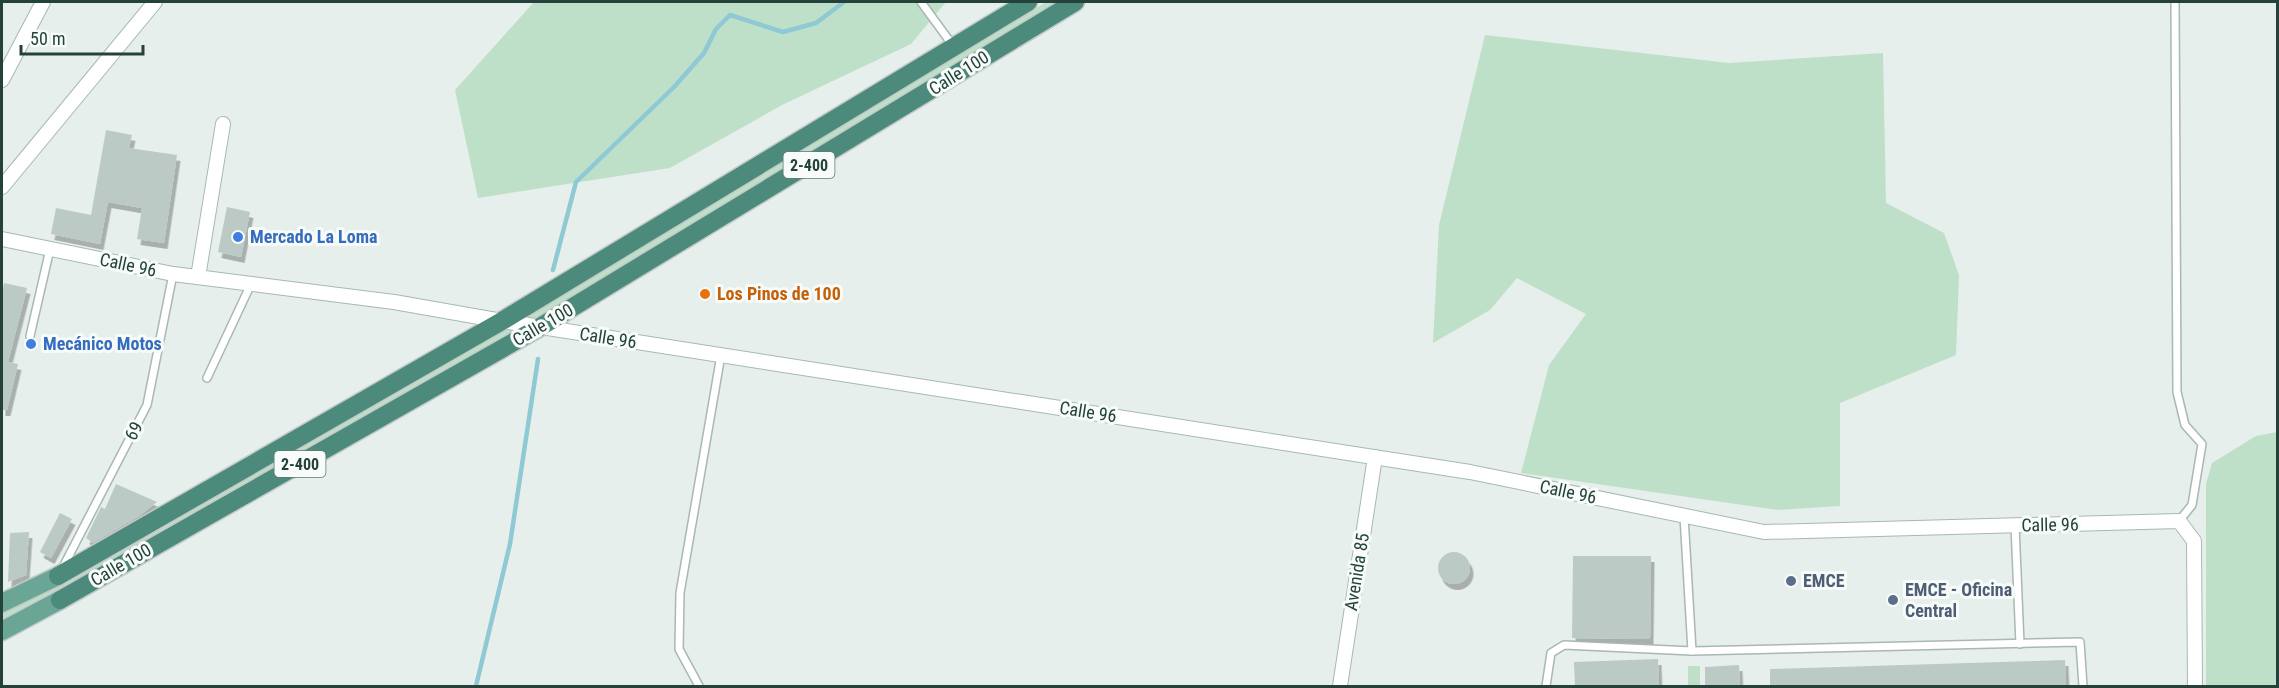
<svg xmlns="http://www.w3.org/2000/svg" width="2279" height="688" viewBox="0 0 2279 688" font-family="'Roboto Condensed',sans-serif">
<defs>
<filter id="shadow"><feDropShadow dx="3.5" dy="6" stdDeviation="0" flood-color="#0004"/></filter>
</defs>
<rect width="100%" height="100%" fill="#e6efeb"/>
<!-- green -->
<g fill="#bfe0c8">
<polygon points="534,2 946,2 911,44 782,105 670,168 478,198 455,90"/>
<polygon points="1046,2 1057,2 534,320 525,318"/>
<polygon points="1485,35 1729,63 1883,53 1886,203 1944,233 1959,275 1956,355 1840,403 1840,506 1778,510 1521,473 1549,365 1586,314 1517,278 1490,310 1433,343 1439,225"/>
<polygon points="508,329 516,330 64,588 2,620 2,613 62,584"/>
<polygon points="2277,432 2277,686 2206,686 2206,484 2212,463 2256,436"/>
<rect x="1688" y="666" width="12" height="20"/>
</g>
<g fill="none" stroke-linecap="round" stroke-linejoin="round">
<!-- stream -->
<g stroke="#8ec9d4" stroke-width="4.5">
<polyline points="553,270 576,182 675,86 704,53 716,29 730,15 783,32 816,23 844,2"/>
<polyline points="476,686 510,544 538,359"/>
</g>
</g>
<!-- building -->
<g fill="#bbcac4" filter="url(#shadow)">
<polygon points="106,130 132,135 129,148 177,155 164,243 137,239 142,208 108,202 100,244 51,234 56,208 91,215"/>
<polygon points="227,207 250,212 241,257 218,252"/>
<polygon points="4,283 27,288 8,362 18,364 7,410 2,410 2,295"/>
<polygon points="116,484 157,502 139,516 93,543 86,538 101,507 105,509"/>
<polygon points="60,513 72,519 51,558 40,552"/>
<polygon points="29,532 26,575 8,582 10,533"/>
<circle cx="1454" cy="568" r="16"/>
<polygon points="1573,556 1651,556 1650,639 1572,638"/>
<polygon points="1658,659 1659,687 1575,687 1574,662"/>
<polygon points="2065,660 2066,687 1770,687 1770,669"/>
<polygon points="1739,665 1740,687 1705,687 1705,667"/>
</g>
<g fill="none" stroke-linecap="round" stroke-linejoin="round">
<defs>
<g id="service">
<polyline points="921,2 954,47"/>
<polyline points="2175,2 2177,392 2185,425 2202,444 2192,505 2179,521"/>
<polyline points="30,336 50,249"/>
<polyline points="207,378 251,284"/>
<polyline points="1684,516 1692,651"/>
<polyline points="2015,525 2020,644"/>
<polyline points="62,569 147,405 173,274"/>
<polyline points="699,686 679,649 680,593 721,355"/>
<polyline points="1546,686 1551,653 1564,645 1692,651 2080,642 2083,686"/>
</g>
<g id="minor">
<polyline points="2,80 43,2"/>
<polyline points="2,187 155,2"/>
<polyline points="2,239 173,274 394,302 502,321 1470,472 1764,532 2179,521 2194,541 2195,686"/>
<polyline points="198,277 223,124"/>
<polyline points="1340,686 1375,457"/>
</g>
<g id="primary">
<polyline points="2,603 58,576"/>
<polyline points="2,631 60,600"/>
</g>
<g id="trunk">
<polyline points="58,576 502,321 1028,2"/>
<polyline points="60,600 540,327 1075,2"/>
</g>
</defs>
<!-- service casing -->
<use href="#service" stroke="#a8b8b2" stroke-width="10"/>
<!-- minor casing -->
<use href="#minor" stroke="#a8b8b2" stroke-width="16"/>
<!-- primary casing -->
<use href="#primary" stroke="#c2cac8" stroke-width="21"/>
<!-- trunk casing -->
<use href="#trunk" stroke="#c2cac8" stroke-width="21"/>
<!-- service -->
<use href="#service" stroke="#fff" stroke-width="7"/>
<!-- minor -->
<use href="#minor" stroke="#fff" stroke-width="14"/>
<!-- primary -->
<use href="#primary" stroke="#6aa596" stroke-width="18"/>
<!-- trunk -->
<use href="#trunk" stroke="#4c8a7c" stroke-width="18"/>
</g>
<!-- markers -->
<g fill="#3f7fe0" stroke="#f7fbf9" stroke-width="2">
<circle cx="238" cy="237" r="6"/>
<circle cx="31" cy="344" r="6"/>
</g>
<circle fill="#e8710a" stroke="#f7fbf9" stroke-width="2" cx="705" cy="294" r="6"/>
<g fill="#5c6f8a" stroke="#f7fbf9" stroke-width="2">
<circle cx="1791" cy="581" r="6"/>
<circle cx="1893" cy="600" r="6"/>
</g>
<g text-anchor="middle" stroke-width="6" stroke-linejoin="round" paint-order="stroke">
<!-- shield labels -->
<g fill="#f7fbf9" stroke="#637a73" stroke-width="1.5">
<rect x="783.5" y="152" width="51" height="26" rx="4.5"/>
<rect x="274.5" y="451" width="51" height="26" rx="4.5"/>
</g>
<g font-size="16" font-weight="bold" fill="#24423a">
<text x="809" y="171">2-400</text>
<text x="300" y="470">2-400</text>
</g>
<!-- street labels -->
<g font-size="18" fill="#24423a" stroke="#f7fbf9">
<text transform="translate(959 73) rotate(-32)" y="6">Calle 100</text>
<text transform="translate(128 265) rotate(12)" y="6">Calle 96</text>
<text transform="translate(543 325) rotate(-30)" y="6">Calle 100</text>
<text transform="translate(608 338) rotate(9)" y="6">Calle 96</text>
<text transform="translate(1088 412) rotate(9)" y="6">Calle 96</text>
<text transform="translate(134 431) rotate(-62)" y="6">69</text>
<text transform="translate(1568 492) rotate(12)" y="6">Calle 96</text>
<text transform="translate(2050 525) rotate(-1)" y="6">Calle 96</text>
<text transform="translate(121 565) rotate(-30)" y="6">Calle 100</text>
<text transform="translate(1357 572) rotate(-81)" y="6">Avenida 85</text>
</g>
<!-- shop labels -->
<g font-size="18" font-weight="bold" fill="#366cbe" stroke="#f7fbf9" text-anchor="start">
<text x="250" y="243">Mercado La Loma</text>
<text x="43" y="350">Mecánico Motos</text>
</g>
<!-- food labels -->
<g font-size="18" font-weight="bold" fill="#c56008" stroke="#f7fbf9" text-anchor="start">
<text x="717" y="300">Los Pinos de 100</text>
</g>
<!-- service labels -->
<g font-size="18" font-weight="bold" fill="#4e5e75" stroke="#f7fbf9" text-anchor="start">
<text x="1803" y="587">EMCE</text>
<text x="1905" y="596">EMCE - Oficina<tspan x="1905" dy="21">Central</tspan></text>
</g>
</g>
<!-- border -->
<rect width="2279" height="688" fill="none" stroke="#24423a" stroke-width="6"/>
<!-- scale -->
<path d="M21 45v9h122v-9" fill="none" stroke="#24423a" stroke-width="3"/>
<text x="30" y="45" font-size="18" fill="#24423a" stroke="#f7fbf9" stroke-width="4.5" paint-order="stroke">50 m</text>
</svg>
